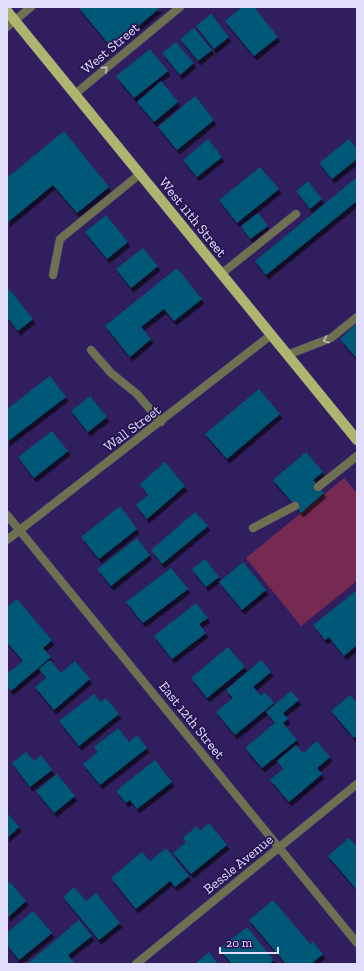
<svg xmlns="http://www.w3.org/2000/svg" width="364" height="971" viewBox="0 0 364 971" font-family="'Zilla Slab',serif">
<defs>
<filter id="shadow"><feDropShadow dx="2.5" dy="4.5" stdDeviation="0" flood-color="#0009"/></filter>
</defs>
<rect width="100%" height="100%" fill="#301e5e"/>
<!-- green -->
<polygon fill="#772a51" points="344,478 357,493 357,581 301,626 246,558"/>
<!-- building -->
<g fill="#035877" filter="url(#shadow)">
<polygon points="78,7 161,7 112,48"/>
<polygon points="242,7 254,7 278,37 254,56 225,21"/>
<polygon points="211,14 229,37 214,49 196,26"/>
<polygon points="194,28 212,50 198,61 180,39"/>
<polygon points="176,42 194,63 180,75 162,53"/>
<polygon points="150,49 168,71 134,98 116,76"/>
<polygon points="161,81 178,102 154,122 137,102"/>
<polygon points="195,96 214,120 177,150 158,127"/>
<polygon points="64,131 109,187 77,213 53,185 7,223 7,178"/>
<polygon points="208,139 222,157 197,177 183,160"/>
<polygon points="349,139 357,149 357,159 332,179 319,163"/>
<polygon points="260,167 279,189 237,223 219,200"/>
<polygon points="357,177 357,201 266,275 255,261"/>
<polygon points="308,181 322,199 310,209 296,191"/>
<polygon points="258,213 268,226 250,239 241,226"/>
<polygon points="106,215 128,242 107,259 85,232"/>
<polygon points="143,248 158,266 131,288 116,269"/>
<polygon points="177,268 202,299 174,321 164,309 141,327 151,339 130,357 105,326"/>
<polygon points="9,289 33,319 18,331 7,317 7,291"/>
<polygon points="357,323 357,359 340,339"/>
<polygon points="50,376 66,397 7,442 7,409"/>
<polygon points="259,389 280,414 227,459 205,434"/>
<polygon points="90,396 107,417 88,432 71,411"/>
<polygon points="52,431 68,451 34,478 18,457"/>
<polygon points="306,452 323,472 313,480 324,493 301,513 273,480"/>
<polygon points="165,462 185,486 147,519 136,505 148,495 140,484"/>
<polygon points="120,506 137,529 99,559 81,537"/>
<polygon points="195,512 208,526 162,564 151,550"/>
<polygon points="137,538 150,555 111,586 97,569"/>
<polygon points="205,559 219,577 206,587 192,569"/>
<polygon points="243,562 266,590 242,610 219,582"/>
<polygon points="171,568 188,589 143,623 126,602"/>
<polygon points="357,590 357,645 344,656 329,637 325,640 313,625"/>
<polygon points="17,599 52,640 43,648 51,657 11,691 7,686 7,674 23,661 7,642 7,607"/>
<polygon points="196,603 208,618 199,624 206,633 172,659 154,636"/>
<polygon points="228,647 245,667 207,698 191,678"/>
<polygon points="50,660 61,673 75,661 90,679 54,710 35,687 46,678 39,669"/>
<polygon points="261,660 271,672 253,687 261,696 265,692 274,703 235,735 216,712 233,698 226,690"/>
<polygon points="291,691 299,700 283,713 288,719 283,723 297,740 262,768 245,748 275,723 266,712"/>
<polygon points="94,694 101,702 106,698 119,714 79,746 59,721"/>
<polygon points="350,695 357,703 357,735 354,738 331,711"/>
<polygon points="118,728 129,742 137,735 147,748 100,785 83,764 98,752 94,747"/>
<polygon points="317,741 330,757 317,768 322,774 289,802 270,780 283,769 277,761 296,745 303,753"/>
<polygon points="26,752 34,761 41,755 52,770 30,787 12,763"/>
<polygon points="155,760 172,782 137,809 130,800 126,803 116,791"/>
<polygon points="57,774 75,796 54,813 36,791"/>
<polygon points="7,813 19,827 7,838"/>
<polygon points="209,823 227,845 191,874 173,853 186,842 183,838 197,826 200,831"/>
<polygon points="349,838 357,847 357,890 328,856"/>
<polygon points="166,848 189,876 175,887 170,881 136,909 111,878 142,852 150,861"/>
<polygon points="10,882 26,901 7,918 7,884"/>
<polygon points="74,887 86,901 96,893 120,923 99,940 63,897"/>
<polygon points="273,900 310,944 313,942 323,954 311,964 286,964 249,920"/>
<polygon points="33,911 52,933 19,960 7,945 7,933"/>
<polygon points="79,920 92,936 68,955 75,964 27,964"/>
<polygon points="247,927 274,960 269,964 232,964 219,949"/>
<polygon points="209,952 218,964 195,964"/>
</g>
<g fill="none" stroke-linecap="round" stroke-linejoin="round">
<defs>
<g id="service">
<polyline points="221,274 296,214"/>
<polyline points="53,275 60,239 140,174"/>
<polyline points="91,350 111,373 137,394 161,422"/>
<polyline points="287,355 331,338 357,317"/>
<polyline points="318,487 357,456"/>
<polyline points="253,528 295,506"/>
</g>
<g id="minor">
<polyline points="7,27 31,7"/>
<polyline points="75,94 180,7"/>
<polyline points="7,515 357,943"/>
<polyline points="7,540 271,335"/>
<polyline points="136,964 357,784"/>
</g>
<polyline id="primary" points="7,11 357,440"/>
</defs>
<!-- service casing -->
<use href="#service" stroke="#493974" stroke-width="9"/>
<!-- minor casing -->
<use href="#minor" stroke="#493974" stroke-width="9"/>
<!-- primary casing -->
<use href="#primary" stroke="#493974" stroke-width="11"/>
<!-- service -->
<use href="#service" stroke="#6e7150" stroke-width="8"/>
<!-- minor -->
<use href="#minor" stroke="#6e7150" stroke-width="8"/>
<!-- primary -->
<use href="#primary" stroke="#afb46e" stroke-width="10"/>
</g>
<!-- one-way arrows -->
<defs><path id="oneway-chevron" d="M-2-3.5L2.5 0L-2 3.5" fill="none" stroke-width="1.6" stroke-linecap="round" stroke-linejoin="round"/></defs>
<g stroke="#bebdc8">
<use href="#oneway-chevron" transform="translate(105 69) rotate(-40)"/>
<use href="#oneway-chevron" transform="translate(326 340) rotate(158)"/>
</g>
<g text-anchor="middle" stroke-width="3.5" stroke-linejoin="round" paint-order="stroke">
<!-- street labels -->
<g font-size="14" fill="#e1ddfc" stroke="#271352">
<text transform="translate(110 48) rotate(-40)" y="5">West Street</text>
<text transform="translate(193 217) rotate(51)" y="5">West 11th Street</text>
<text transform="translate(132 428) rotate(-37)" y="5">Wall Street</text>
<text transform="translate(192 720) rotate(51)" y="5">East 12th Street</text>
<text transform="translate(238 864) rotate(-39)" y="5">Bessle Avenue</text>
</g>
</g>
<!-- border -->
<rect width="364" height="971" fill="none" stroke="#e1ddfc" stroke-width="16"/>
<!-- scale -->
<path d="M220 947v6h58v-6" fill="none" stroke="#e1ddfc" stroke-width="2"/>
<text x="226" y="947" font-size="12" fill="#e1ddfc" stroke="#271352" stroke-width="3" paint-order="stroke">20 m</text>
</svg>
